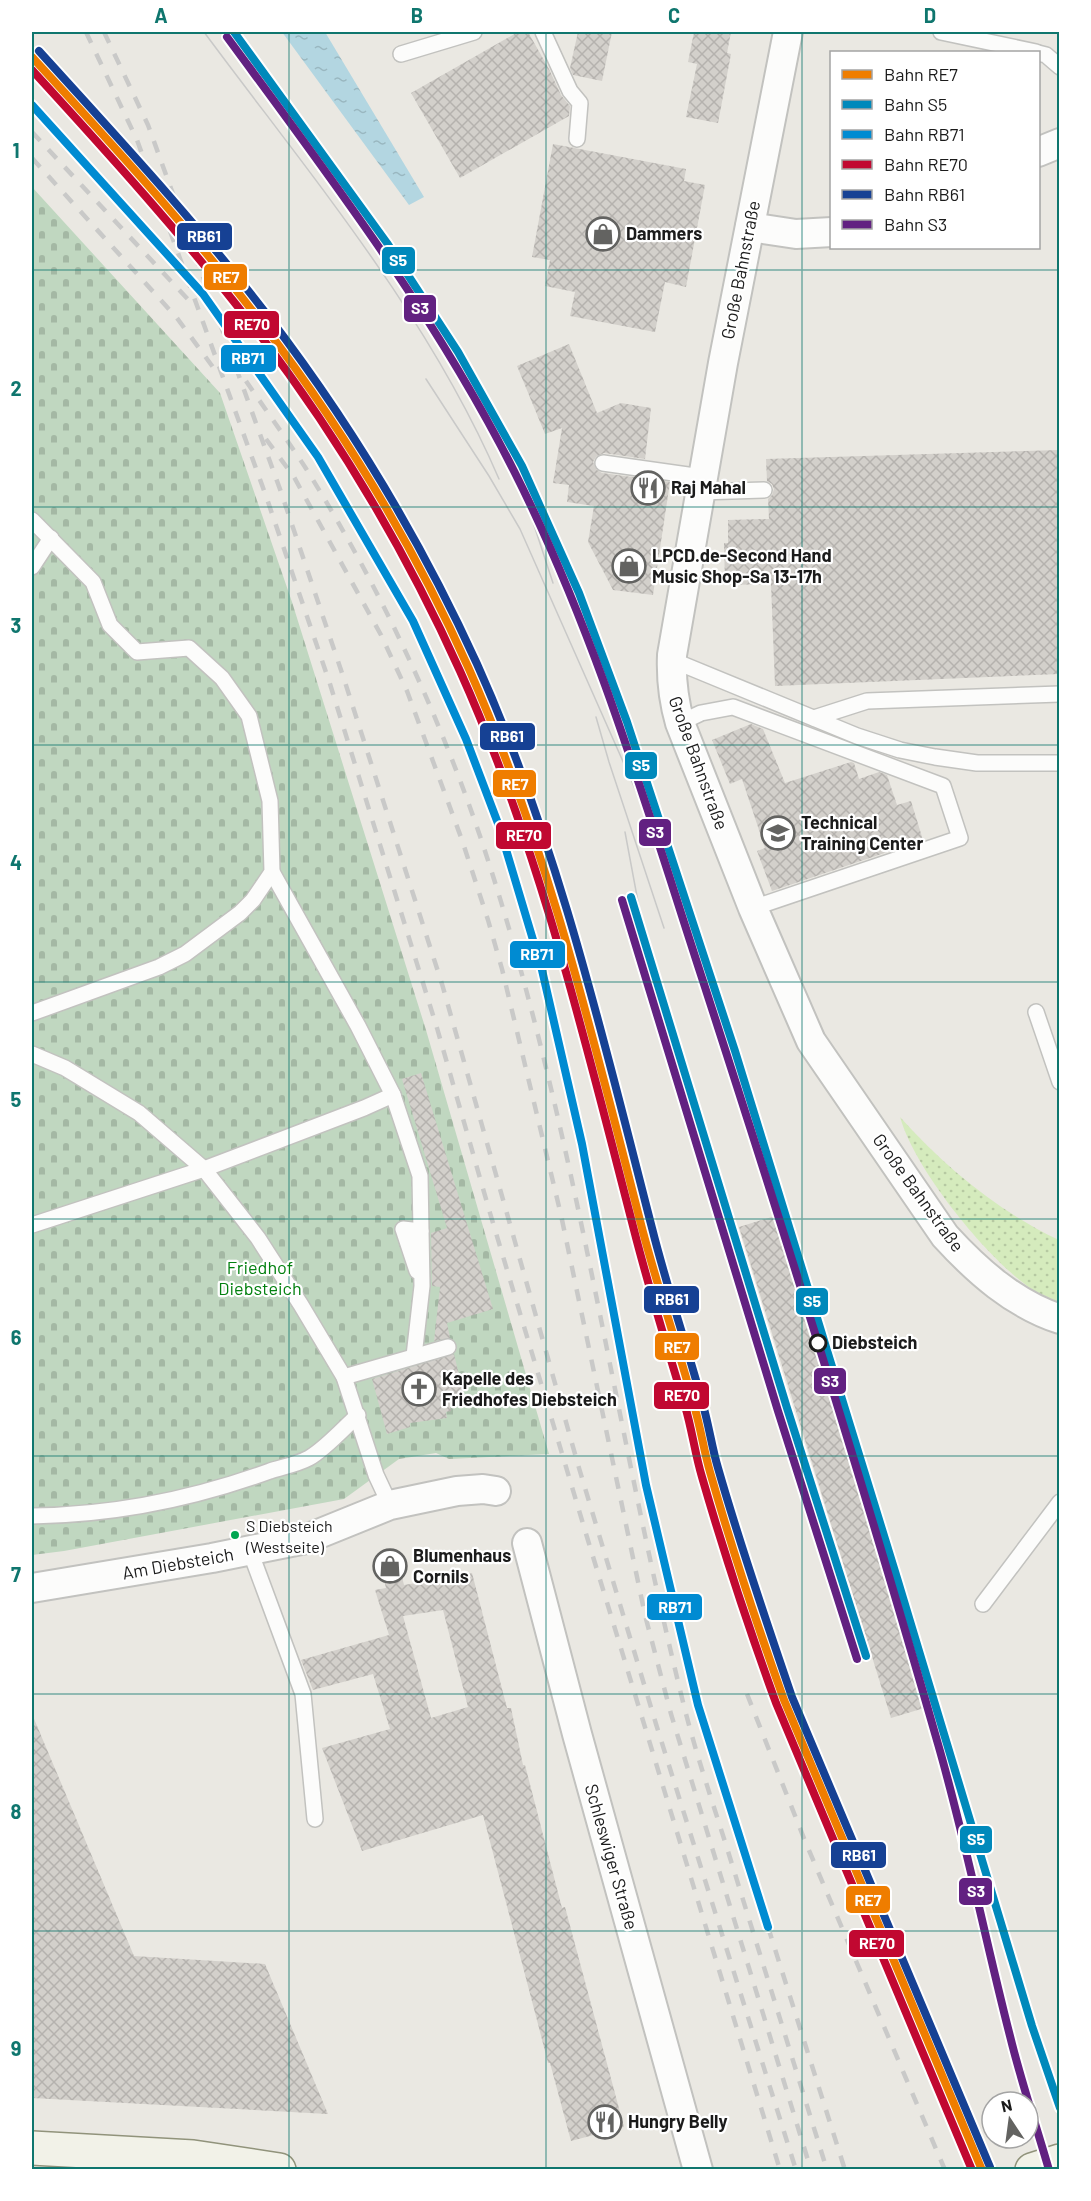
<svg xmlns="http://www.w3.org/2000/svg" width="1091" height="2201" viewBox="0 0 1091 2201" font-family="Barlow,sans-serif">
<defs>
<pattern id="grass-dots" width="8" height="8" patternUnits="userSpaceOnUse" patternTransform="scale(1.5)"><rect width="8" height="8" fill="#d5ebbd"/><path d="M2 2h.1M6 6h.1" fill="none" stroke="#b6c9a2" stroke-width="1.8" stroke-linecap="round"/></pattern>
<pattern id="cemetery-stones" width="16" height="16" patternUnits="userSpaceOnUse" patternTransform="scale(1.5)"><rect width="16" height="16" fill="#c0d7c0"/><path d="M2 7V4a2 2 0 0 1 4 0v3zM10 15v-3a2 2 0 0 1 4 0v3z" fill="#a4b8a4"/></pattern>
<pattern id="water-ripples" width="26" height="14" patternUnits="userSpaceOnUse" patternTransform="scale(1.5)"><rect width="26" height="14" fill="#b3d6e1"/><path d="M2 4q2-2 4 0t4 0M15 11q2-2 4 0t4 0" fill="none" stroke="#99b7c0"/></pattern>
<pattern id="building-cross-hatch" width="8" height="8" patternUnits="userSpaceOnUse" patternTransform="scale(1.5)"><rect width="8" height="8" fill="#d3d0cb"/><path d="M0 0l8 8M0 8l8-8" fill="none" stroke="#b5b2ae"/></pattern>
</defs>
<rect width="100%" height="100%" fill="#eae8e2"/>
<!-- grass -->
<path fill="url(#grass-dots)" d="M900,1117C946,1168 998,1211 1059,1240V1302C1050,1298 1039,1294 1030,1288C986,1257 915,1170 900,1117Z"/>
<!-- cemetery -->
<polygon fill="url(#cemetery-stones)" points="32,187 220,393 292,602 426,1030 549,1454 449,1459 436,1453 399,1459 344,1499 64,1551 32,1555"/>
<!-- water -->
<polygon fill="url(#water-ripples)" points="282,32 325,32 424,197 409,205"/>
<!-- building -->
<g fill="url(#building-cross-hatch)" fill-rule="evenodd">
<polygon points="518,32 528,32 549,69 561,95 570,106 569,116 460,178 411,93"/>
<polygon points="578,32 612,32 602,81 573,75 570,68"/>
<polygon points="694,32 731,32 727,53 731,54 718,123 686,117 697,64 688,62"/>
<polygon points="553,144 686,169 684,181 705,185 686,287 665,282 655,332 570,316 575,292 545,286 550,260 532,257"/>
<polygon points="569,344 597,413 621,403 651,408 645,459 604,453 596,457 593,462 597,470 602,473 670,482 653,595 613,590 588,542 594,506 567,502 569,485 553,483 562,428 545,434 517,366"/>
<polygon points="1059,450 1059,674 775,686 771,584 725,585 724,543 728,543 728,520 769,519 768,499 772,495 774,489 772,484 767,481 766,459"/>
<polygon points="751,724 763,729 785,783 851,762 854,763 859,779 879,772 887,775 897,805 911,801 923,840 772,891 757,851 765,848 742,779 730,784 712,740"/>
<polygon points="421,1073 493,1309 447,1323 450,1338 434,1341 440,1287 432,1286 431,1233 447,1228 402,1079"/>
<polygon points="778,1215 931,1706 891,1718 739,1227"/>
<polygon points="454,1354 465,1400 450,1405 451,1411 446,1412 447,1418 410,1423 410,1427 387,1434 372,1379"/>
<path d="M396,1553L404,1585L472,1573L507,1708H511L523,1765H525L562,1908L565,1907L624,2127L571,2141L550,2063H548L539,2028L483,1815L362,1851L322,1748L390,1729L373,1674L313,1690L301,1660L389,1635L375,1590L386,1588L378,1557ZM443,1610L468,1707L431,1718L403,1616Z"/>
<polygon points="32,1714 134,1956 265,1964 328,2114 32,2098"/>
</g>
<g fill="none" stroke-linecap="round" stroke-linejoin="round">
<defs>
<g id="lane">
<polyline points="543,32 570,91 580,103 577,139"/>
<polyline points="941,32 1036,52"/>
<polyline points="1038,53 1046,55 1060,67"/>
<polyline points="401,54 474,32"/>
<polyline points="603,463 702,477"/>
<polyline points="700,492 764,490"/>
<polyline points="32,520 93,582 110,625 137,652 189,648 222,678 249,716 270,801 272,872 253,900 240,913 185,954 159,967 32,1013"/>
<polyline points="32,567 51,538"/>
<polyline points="672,660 857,736 900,750 935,757 977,763 1060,763"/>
<polyline points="814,718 867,701 1060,694"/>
<polyline points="680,723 701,713 733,707 943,786 960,838 753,908"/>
<polyline points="272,872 358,1026 393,1095 420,1176 422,1286 414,1356"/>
<polyline points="1036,1012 1060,1082"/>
<polyline points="32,1054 65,1068 139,1113 204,1169 258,1238 301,1305 344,1377 376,1475 390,1505"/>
<polyline points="32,1225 204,1169 364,1108 393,1095"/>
<polyline points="417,1271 403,1229 421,1231"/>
<polyline points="344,1377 448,1347"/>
<path d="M32,1516C113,1515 193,1499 270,1471C283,1467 298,1464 309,1458C324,1450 345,1427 358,1415"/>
<polyline points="250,1551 303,1694 315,1819"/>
<polyline points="983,1604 1060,1502"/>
</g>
<g id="street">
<path d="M788,32L723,363L672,655C671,679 673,699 680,723L753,908L811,1041L945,1236C977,1271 1014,1304 1060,1319"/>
<polyline points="1038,152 1060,143"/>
<polyline points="750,227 796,234 832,232"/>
<polyline points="527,1543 577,1734 698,2170"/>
<polyline points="32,1588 212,1558 306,1539 390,1505 457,1491 483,1489 496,1491"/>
</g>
<g id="secondary">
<polyline points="32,2148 193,2157 279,2170"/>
<polyline points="1032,2170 1060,2161"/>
</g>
</defs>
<!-- lane casing -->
<use href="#lane" stroke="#c2c2bf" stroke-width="18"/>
<!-- street casing -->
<use href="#street" stroke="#c2c2bf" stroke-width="32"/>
<!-- secondary casing -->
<use href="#secondary" stroke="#91937b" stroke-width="36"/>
<!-- lane -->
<use href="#lane" stroke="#fcfcfb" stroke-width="15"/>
<!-- street -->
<use href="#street" stroke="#fcfcfb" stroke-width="28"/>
<!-- secondary -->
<use href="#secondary" stroke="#f2f2e8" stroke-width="33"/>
<!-- tram -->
<g stroke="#c9c9c8" stroke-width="1.5">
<path d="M204,32C310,175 428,314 499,479"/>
<polyline points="426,379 489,476 520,529 691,915"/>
<polyline points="485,400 509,449 553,583"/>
<polyline points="596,717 609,762 664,928"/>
<polyline points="625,832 647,950"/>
</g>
<!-- rail -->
<g stroke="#c9c9c8" stroke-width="4.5" stroke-dasharray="12 12" stroke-linecap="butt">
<polyline points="86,32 137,140 266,496 330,684 437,1028 490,1213 587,1537 780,2170"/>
<polyline points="104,32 148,125 281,492 344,679 442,984 579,1468 656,1724 796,2170"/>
<polyline points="32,132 195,307"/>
<polyline points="32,158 177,318 218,374"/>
<path d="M246,381C265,409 286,438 305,467C377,582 436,707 480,836C575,1119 612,1417 684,1706C697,1758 715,1809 731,1861C763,1964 795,2067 827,2170"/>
<polyline points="266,439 294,477 381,635 407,691 462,840 488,920 502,969 561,1215 645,1615 671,1714 811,2170"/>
<polyline points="747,1694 805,1841 945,2170"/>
<polyline points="768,1927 845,2170"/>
</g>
<defs>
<path id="rail-1" d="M32,57C111,143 190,229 261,322C343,429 414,546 469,669C549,850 594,1042 643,1232C659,1292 679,1350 695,1409C701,1430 704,1451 710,1472C732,1549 757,1625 784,1700L982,2170"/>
<g id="rail-2">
<polyline points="234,32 387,243 458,352 522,466 579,593 627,722 735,1051 897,1578 1032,2026 1060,2108"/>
<polyline points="631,897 787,1408 866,1656"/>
</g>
<polyline id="rail-3" points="32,105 203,294 318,457 413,621 466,739 499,826 542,970 582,1144 646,1485 698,1705 768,1927"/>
<path id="rail-4" d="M32,70C108,153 184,237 253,326C335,432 405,549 460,671C540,849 585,1041 634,1230C649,1289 667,1347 685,1406C692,1429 695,1454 702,1477C724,1553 749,1629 776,1703L972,2170"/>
<path id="rail-5" d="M39,51C117,137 197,223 268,316C350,423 421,541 477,664C558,844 603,1038 652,1228C667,1288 687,1346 703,1405C709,1426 712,1448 718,1468C740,1545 766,1621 792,1697L990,2167"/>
<g id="rail-6">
<path d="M227,37C330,177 436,316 514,471C596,633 647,809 703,981C785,1234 865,1488 938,1744C966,1841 985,1939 1010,2036C1021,2081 1036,2125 1049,2170"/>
<polyline points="622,900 778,1411 857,1659"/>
</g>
</defs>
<!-- rail-1 casing -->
<use href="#rail-1" stroke="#fff" stroke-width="12"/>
<!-- rail-2 casing -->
<use href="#rail-2" stroke="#fff" stroke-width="12"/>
<!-- rail-3 casing -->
<use href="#rail-3" stroke="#fff" stroke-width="12"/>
<!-- rail-4 casing -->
<use href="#rail-4" stroke="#fff" stroke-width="12"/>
<!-- rail-5 casing -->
<use href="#rail-5" stroke="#fff" stroke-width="12"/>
<!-- rail-6 casing -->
<use href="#rail-6" stroke="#fff" stroke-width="12"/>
<!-- rail-1 -->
<use href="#rail-1" stroke="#ef7d00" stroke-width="8"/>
<!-- rail-2 -->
<use href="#rail-2" stroke="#0089bb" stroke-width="8"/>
<!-- rail-3 -->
<use href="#rail-3" stroke="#008bd2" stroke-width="8"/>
<!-- rail-4 -->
<use href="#rail-4" stroke="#c10831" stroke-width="8"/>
<!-- rail-5 -->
<use href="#rail-5" stroke="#164194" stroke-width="8"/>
<!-- rail-6 -->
<use href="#rail-6" stroke="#622181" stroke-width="8"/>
</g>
<!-- grid -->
<path fill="none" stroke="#0f766e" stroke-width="1.5" stroke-opacity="0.55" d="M289,32V2170M546,32V2170M802,32V2170M32,270H1060M32,507H1060M32,745H1060M32,982H1060M32,1219H1060M32,1456H1060M32,1694H1060M32,1931H1060"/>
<!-- icons -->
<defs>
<symbol id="shop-ring" viewBox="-11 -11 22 22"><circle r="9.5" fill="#fff" stroke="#636361" stroke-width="1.5"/><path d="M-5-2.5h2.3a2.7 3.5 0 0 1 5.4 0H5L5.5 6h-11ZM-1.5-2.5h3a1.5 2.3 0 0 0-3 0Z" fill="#636361"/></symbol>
<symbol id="restaurant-ring" viewBox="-11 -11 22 22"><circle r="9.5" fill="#fff" stroke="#636361" stroke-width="1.5"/><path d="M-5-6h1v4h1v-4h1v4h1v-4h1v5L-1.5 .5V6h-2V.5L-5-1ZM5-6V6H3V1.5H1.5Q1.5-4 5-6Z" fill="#636361"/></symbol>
<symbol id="university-ring" viewBox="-11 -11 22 22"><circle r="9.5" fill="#fff" stroke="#636361" stroke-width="1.5"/><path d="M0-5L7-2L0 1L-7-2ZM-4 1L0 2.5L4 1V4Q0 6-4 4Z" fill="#636361"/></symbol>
<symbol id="church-ring" viewBox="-11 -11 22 22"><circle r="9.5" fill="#fff" stroke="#636361" stroke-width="1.5"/><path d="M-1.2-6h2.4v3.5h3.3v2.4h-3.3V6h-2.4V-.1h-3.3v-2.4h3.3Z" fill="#636361"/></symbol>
</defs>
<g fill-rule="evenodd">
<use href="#shop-ring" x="584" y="215" width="38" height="38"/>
<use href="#restaurant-ring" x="629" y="469" width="38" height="38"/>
<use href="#shop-ring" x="610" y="547" width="38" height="38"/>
<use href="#university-ring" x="759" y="814" width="38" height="38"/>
<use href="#church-ring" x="400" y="1370" width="38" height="38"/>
<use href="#shop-ring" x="371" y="1547" width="38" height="38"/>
<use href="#restaurant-ring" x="586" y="2103" width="38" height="38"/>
</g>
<!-- markers -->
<circle fill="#fff" stroke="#1b1b1b" stroke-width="3" cx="818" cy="1343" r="8"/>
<circle fill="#00a651" stroke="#fff" stroke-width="2" cx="235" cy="1535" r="5"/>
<g text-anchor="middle" stroke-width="4.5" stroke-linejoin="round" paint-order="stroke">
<!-- bus labels -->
<g font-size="16" fill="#1b1b1b" stroke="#fff" text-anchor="start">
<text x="246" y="1532">S Diebsteich<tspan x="246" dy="21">(Westseite)</tspan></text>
</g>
<!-- poi labels -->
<g font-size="18" font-weight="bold" fill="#1b1b1b" stroke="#fff" text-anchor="start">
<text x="626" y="240">Dammers</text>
<text x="671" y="494">Raj Mahal</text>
<text x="652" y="562">LPCD.de-Second Hand<tspan x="652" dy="21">Music Shop-Sa 13-17h</tspan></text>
<text x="801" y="829">Technical<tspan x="801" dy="21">Training Center</tspan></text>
<text x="442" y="1385">Kapelle des<tspan x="442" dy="21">Friedhofes Diebsteich</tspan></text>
<text x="413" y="1562">Blumenhaus<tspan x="413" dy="21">Cornils</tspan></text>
<text x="628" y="2128">Hungry Belly</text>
</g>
<!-- street labels -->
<g font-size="18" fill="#1b1b1b" stroke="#fff">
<text transform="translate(741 270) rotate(-79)" y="6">Große Bahnstraße</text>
<text transform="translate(698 763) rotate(70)" y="6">Große Bahnstraße</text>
<text transform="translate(918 1193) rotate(54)" y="6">Große Bahnstraße</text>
<text transform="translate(178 1564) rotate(-10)" y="6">Am Diebsteich</text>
<text transform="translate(611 1857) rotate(74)" y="6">Schleswiger Straße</text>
</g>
<!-- park labels -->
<g font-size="18" fill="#02800f" stroke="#fff">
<text x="260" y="1274">Friedhof<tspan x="260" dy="21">Diebsteich</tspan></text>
</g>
<!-- stop labels -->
<g font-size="18" font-weight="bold" fill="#1b1b1b" stroke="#fff" text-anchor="start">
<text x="832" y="1349">Diebsteich</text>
</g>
</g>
<g stroke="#fff" stroke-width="2">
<rect x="176" y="222" width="57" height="29" rx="6" fill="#164194"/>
<rect x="381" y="246" width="35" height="29" rx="6" fill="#0089bb"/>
<rect x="203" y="263" width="45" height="28" rx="6" fill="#ef7d00"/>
<rect x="403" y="294" width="34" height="29" rx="6" fill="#622181"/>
<rect x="223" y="310" width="57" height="29" rx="6" fill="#c10831"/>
<rect x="220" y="344" width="57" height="29" rx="6" fill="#008bd2"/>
<rect x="479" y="722" width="57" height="29" rx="6" fill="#164194"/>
<rect x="624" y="751" width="34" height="29" rx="6" fill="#0089bb"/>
<rect x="492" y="769" width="45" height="29" rx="6" fill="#ef7d00"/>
<rect x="638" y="818" width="34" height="29" rx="6" fill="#622181"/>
<rect x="495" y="821" width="57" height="29" rx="6" fill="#c10831"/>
<rect x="509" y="940" width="57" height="29" rx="6" fill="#008bd2"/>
<rect x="643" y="1285" width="57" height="29" rx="6" fill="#164194"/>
<rect x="795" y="1287" width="34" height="29" rx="6" fill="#0089bb"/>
<rect x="654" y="1332" width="46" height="29" rx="6" fill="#ef7d00"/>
<rect x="813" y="1367" width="34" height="28" rx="6" fill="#622181"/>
<rect x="653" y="1381" width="57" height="29" rx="6" fill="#c10831"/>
<rect x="646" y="1593" width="57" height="28" rx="6" fill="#008bd2"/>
<rect x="959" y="1825" width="34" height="29" rx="6" fill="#0089bb"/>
<rect x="830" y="1841" width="57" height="28" rx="6" fill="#164194"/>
<rect x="958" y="1877" width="35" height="29" rx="6" fill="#622181"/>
<rect x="845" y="1885" width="46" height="29" rx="6" fill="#ef7d00"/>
<rect x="848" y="1929" width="57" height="29" rx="6" fill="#c10831"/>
</g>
<g font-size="16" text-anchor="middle" font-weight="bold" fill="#fff">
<text x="204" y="242">RB61</text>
<text x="398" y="266">S5</text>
<text x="226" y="283">RE7</text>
<text x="420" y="314">S3</text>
<text x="252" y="330">RE70</text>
<text x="248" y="364">RB71</text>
<text x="507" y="742">RB61</text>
<text x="641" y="771">S5</text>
<text x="515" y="790">RE7</text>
<text x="655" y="838">S3</text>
<text x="524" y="841">RE70</text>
<text x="537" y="960">RB71</text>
<text x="672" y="1305">RB61</text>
<text x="812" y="1307">S5</text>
<text x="677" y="1353">RE7</text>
<text x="830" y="1387">S3</text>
<text x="682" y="1401">RE70</text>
<text x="675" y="1613">RB71</text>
<text x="976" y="1845">S5</text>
<text x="859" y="1861">RB61</text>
<text x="976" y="1897">S3</text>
<text x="868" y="1906">RE7</text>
<text x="877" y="1949">RE70</text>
</g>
<!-- border -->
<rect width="1091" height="2201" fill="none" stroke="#ffffff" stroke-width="66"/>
<!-- legend -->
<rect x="830" y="51" width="210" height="198" fill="#ffffff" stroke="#a4a4a4" stroke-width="1.5"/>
<rect x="842" y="70" width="30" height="9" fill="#ef7d00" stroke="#a4a4a4" stroke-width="1.5"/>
<text x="884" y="81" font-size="18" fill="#1b1b1b">Bahn RE7</text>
<rect x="842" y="100" width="30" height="9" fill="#0089bb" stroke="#a4a4a4" stroke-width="1.5"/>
<text x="884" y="111" font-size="18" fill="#1b1b1b">Bahn S5</text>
<rect x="842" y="130" width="30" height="9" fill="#008bd2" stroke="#a4a4a4" stroke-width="1.5"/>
<text x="884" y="141" font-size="18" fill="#1b1b1b">Bahn RB71</text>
<rect x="842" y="160" width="30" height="9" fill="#c10831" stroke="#a4a4a4" stroke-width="1.5"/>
<text x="884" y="171" font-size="18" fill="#1b1b1b">Bahn RE70</text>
<rect x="842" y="190" width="30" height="9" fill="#164194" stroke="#a4a4a4" stroke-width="1.5"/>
<text x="884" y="201" font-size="18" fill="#1b1b1b">Bahn RB61</text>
<rect x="842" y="220" width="30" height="9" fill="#622181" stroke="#a4a4a4" stroke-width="1.5"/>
<text x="884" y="231" font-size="18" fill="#1b1b1b">Bahn S3</text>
<!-- north arrow -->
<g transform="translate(1010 2120) rotate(347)"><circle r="28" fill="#ffffff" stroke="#a4a4a4" stroke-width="1.5"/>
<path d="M0-4.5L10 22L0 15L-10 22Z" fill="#636361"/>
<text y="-9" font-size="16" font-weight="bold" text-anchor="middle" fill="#1b1b1b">N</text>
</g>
<rect x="33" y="33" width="1025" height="2135" fill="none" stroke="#0f766e" stroke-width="2"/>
<g font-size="20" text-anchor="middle" font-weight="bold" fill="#0f766e">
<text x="161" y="23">A</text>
<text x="417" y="23">B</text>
<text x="674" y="23">C</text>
<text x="930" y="23">D</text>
<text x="16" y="158">1</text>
<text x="16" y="396">2</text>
<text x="16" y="633">3</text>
<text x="16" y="870">4</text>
<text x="16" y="1107">5</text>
<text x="16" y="1345">6</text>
<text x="16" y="1582">7</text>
<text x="16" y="1819">8</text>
<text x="16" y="2056">9</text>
</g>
</svg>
